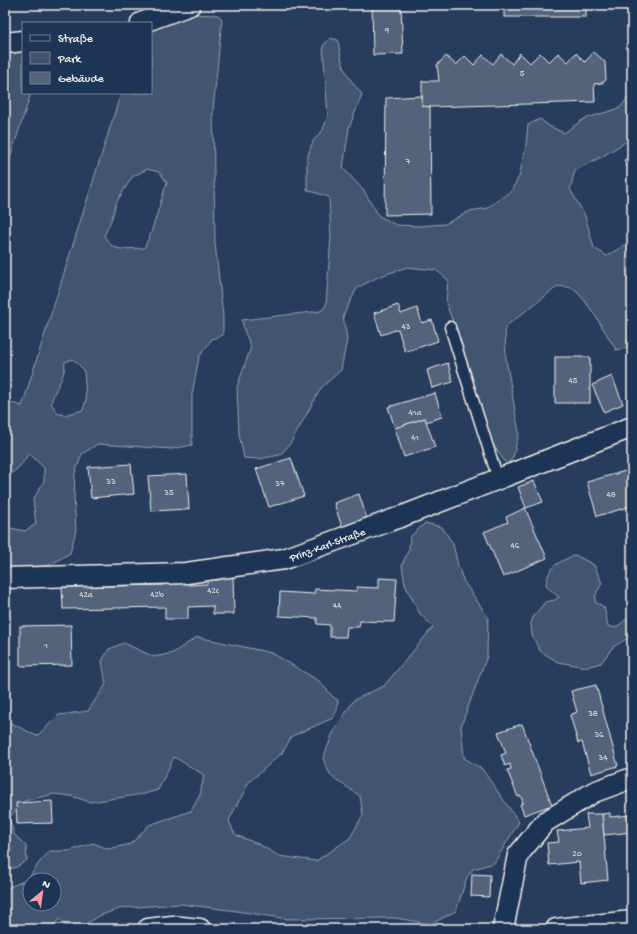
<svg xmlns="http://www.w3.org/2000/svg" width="637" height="934" viewBox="0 0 637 934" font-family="'Gochi Hand',sans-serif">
<rect width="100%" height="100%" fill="#263d5d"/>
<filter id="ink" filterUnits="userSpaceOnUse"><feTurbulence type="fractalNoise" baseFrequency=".025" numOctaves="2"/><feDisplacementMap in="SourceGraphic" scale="8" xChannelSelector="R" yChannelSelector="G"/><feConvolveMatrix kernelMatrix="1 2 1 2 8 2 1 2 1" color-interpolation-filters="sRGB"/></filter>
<g filter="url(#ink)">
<!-- green -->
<g fill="#40546f" stroke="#9aa2ac" fill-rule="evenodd">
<path d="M187,14L218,15L222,19L213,110L215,243L223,316V335L212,339L199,357L192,395V445L172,449L98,444L82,454L75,473L74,496L76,530L70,553L50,565L5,572V527L25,531L36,524L33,500L44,481V468L29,453C23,463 16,473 5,476V401L22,406L121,93H151V26ZM147,169L159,172L167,182L150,236L144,248L120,249L112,246L104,236L112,218L116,203L132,177ZM73,359L84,370L86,400L83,410L64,415L57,413L51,403C55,386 65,380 65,362Z"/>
<path d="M330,38L338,40C342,66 345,75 362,94L349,128L343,168L364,191L379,216L396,225L419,226L445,224L470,211L487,208L511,191L519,177L526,145L528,125L540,119L549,126L564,133L584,119L620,108L632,92V138L603,156L575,170L570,189L585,216L594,248L607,256L626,244L632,249V315L630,319L627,348L616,350C609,338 583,292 571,288C567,286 562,287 558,286L505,327L506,359L519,433L513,457L507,465L488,437L467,364L446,302L448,280L436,270L407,267L378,277L357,288L343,316L347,339L341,370L321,388L290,444L280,455L259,459L244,458L239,434L237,387L251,347L244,330L242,320L321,311L326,305L331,236L329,197L307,190V158L313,141L323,130L328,115L323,46Z"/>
<polygon points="15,51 23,52 23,93 31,93 5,173 5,56"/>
<path d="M425,523L442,527L453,544L458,566L464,582L488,617L487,656L461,726L464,758L482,769L519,822L494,863L473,869L467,877L456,911L431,924L395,918L288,919L230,910L180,904L122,908L101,915L83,926H66L59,919L51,929H5V889L28,879L39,863L50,851H69L93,843L108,849L131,844L149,825L191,811L200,795L204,775L174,757L158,790L144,794L90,802L71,796L54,794L24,801L9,818L14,834L26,846L27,860L17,867L5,870V720L37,736L59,715L88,711L106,684L102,661L109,649L124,643L154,657L173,653L197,637L272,653L319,681L334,698L338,700L337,710L333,718L292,736L282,753L249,782L229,820L233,831L236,835L260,845L279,856L316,861L350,838L363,815L360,796L331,776L323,759L333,733L354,700L384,686L433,627L420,614L405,585L402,565L409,549L410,537ZM30,880H54V904H30Z"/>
<path d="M575,555L594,565L602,583L596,594L595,602L604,607L608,626L615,628L632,615V638H628L613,647L601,663L586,667L558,662L540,651L532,635L531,623L534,616L545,602L555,600L559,597L546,586C548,566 557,563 575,555Z"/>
</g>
<!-- building -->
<g fill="#52647b" stroke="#f4f1e8">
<polygon points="372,5 401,5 403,54 373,55"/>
<rect x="504" y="5" width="82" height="12"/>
<polygon points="594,52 605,62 606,80 602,83 594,84 595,102 430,107 422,106 422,81 439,81 437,65 446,56 456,65 465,56 474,65 483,55 493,64 501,54 512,64 520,53 530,63 540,53 549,62 558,53 568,62 576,53 585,62"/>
<polygon points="422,96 422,106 430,107 431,214 385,215 386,98"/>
<polygon points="632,156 632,176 624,160"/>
<polygon points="398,305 401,314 417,308 422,323 432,320 438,341 405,352 398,329 381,335 374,313"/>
<rect x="555" y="357" width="35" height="46"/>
<polygon points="448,363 453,382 432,388 427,370"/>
<polygon points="612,376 623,404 604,412 592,385"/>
<polygon points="435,393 442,417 426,422 425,418 395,428 388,407"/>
<polygon points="425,418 435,447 404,457 395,428"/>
<polygon points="291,458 304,496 269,507 256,469"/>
<polygon points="131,464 134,494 91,498 88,467"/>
<polygon points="632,469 632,506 597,516 587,482"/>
<polygon points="187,474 189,509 151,511 148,476"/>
<polygon points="534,481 543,502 526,508 518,487"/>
<polygon points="359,494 368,522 343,530 334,503"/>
<polygon points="525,508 547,558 503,577 484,532 508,522 506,517"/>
<polygon points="207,577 233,577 234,614 213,614 213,606 188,607 188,619 165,619 165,607 63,609 62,587 163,585 163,580 189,580 189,585 207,584"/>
<polygon points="379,578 397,579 394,622 360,621 359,627 347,627 346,637 330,637 330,625 317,624 317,618 279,616 280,592 314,594 315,589 357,591 357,587 379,588"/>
<polygon points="71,625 72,665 20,666 20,626"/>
<polygon points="596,685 618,766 591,774 582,742 578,743 570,715 577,712 571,691"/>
<polygon points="522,724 552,805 524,815 520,804 523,803 521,796 518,797 507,770 511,769 510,764 505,766 501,755 506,753 498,732"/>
<polygon points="52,801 53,823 17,824 16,803"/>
<polygon points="610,813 610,817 632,815 632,832 604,835 602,814"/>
<polygon points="586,814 602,814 608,880 581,883 579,862 549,865 547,843 559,842 557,831 588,828"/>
<polygon points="472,874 490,875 489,897 471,896"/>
</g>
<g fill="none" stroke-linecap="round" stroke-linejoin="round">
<defs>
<polyline id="lane" points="450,327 498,479"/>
<g id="street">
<polyline points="141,23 190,5"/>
<polyline points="5,43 23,41"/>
<polyline points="5,578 186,573 284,559 403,516 632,427"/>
<polyline points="148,929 172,926 200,929"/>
<polyline points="503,929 518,855 545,822 594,792 632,778"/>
<polyline points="556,929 632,921"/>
</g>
</defs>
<!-- lane casing -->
<use href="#lane" stroke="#f4f1e8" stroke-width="13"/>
<!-- street casing -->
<use href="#street" stroke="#f4f1e8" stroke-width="23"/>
<!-- lane -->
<use href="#lane" stroke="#1d3557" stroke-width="10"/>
<!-- street -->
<use href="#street" stroke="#1d3557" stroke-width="20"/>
</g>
</g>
<g text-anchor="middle" stroke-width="3" stroke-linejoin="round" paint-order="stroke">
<!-- number labels -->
<g font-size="9" fill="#cccecd">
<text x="387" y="33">9</text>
<text x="522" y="76">5</text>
<text x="408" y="164">7</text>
<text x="406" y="329">43</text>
<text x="573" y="383">45</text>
<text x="415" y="415">41a</text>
<text x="415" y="440">41</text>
<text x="111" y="484">33</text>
<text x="280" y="486">37</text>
<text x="169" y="495">35</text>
<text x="611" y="497">48</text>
<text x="515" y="548">46</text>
<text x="213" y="593">42c</text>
<text x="86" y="597">42a</text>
<text x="157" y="597">42b</text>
<text x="337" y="608">44</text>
<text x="46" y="648">1</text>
<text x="593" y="716">38</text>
<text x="599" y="737">36</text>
<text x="603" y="760">34</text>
<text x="577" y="856">20</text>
</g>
<!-- street labels -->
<g font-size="11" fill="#f4f1e8" stroke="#1d3557">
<text transform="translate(327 544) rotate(-20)" y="4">Prinz-Karl-Straße</text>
</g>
</g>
<!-- margin -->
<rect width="637" height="934" fill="none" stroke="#1d3557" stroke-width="20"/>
<rect x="10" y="10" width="617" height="914" fill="none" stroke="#f4f1e8" stroke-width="1.5" filter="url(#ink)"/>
<!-- legend -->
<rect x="22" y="22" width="130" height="72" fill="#1d3557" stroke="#738091"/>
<rect x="30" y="35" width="20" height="6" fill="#1d3557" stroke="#738091"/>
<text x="58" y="42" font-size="12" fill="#f4f1e8">Straße</text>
<rect x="30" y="52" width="20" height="12" fill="#40546f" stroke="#738091"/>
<text x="58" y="62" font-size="12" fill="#f4f1e8">Park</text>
<rect x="30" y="72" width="20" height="12" fill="#52647b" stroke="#738091"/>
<text x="58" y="82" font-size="12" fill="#f4f1e8">Gebäude</text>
<!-- north arrow -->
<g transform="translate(42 892) rotate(29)"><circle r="19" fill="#1d3557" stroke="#738091"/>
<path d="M0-3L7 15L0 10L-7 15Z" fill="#ff9aa2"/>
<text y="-6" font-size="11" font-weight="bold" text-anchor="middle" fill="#f4f1e8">N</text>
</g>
</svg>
